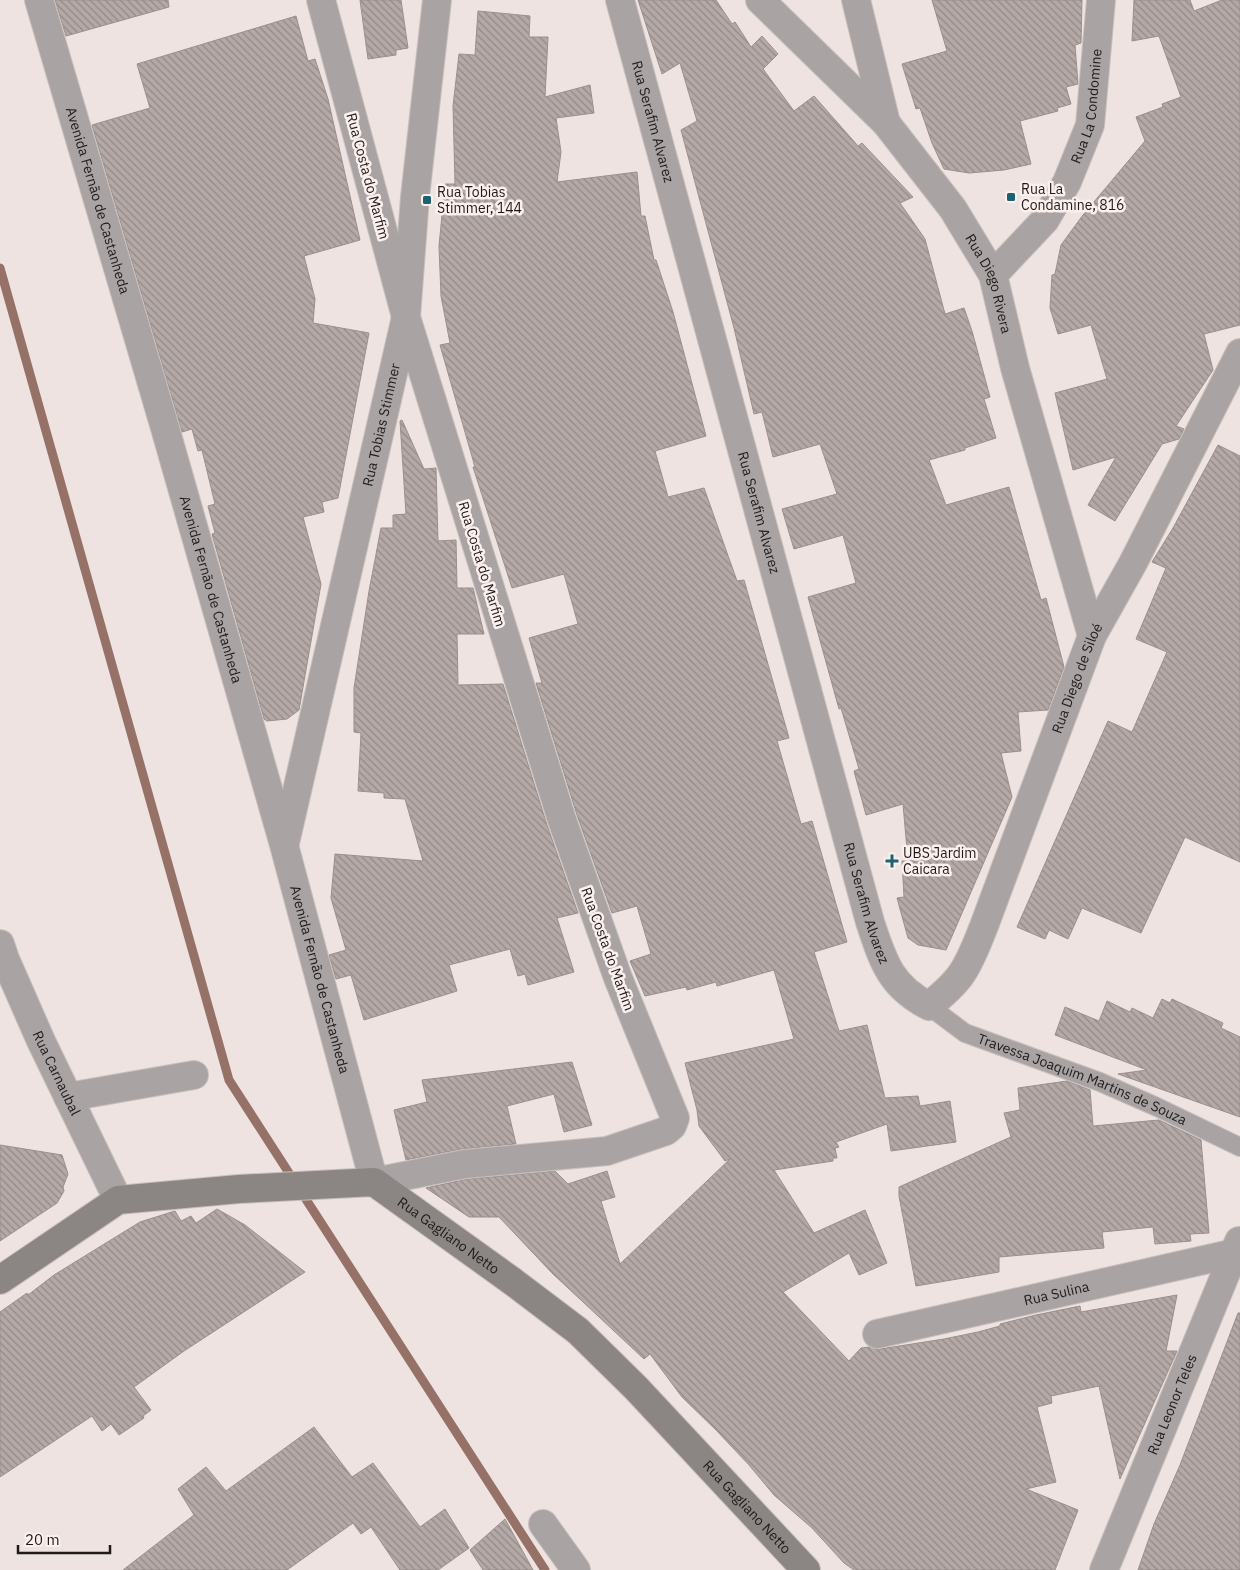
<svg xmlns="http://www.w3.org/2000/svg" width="1240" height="1570" viewBox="0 0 1240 1570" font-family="'IBM Plex Sans',sans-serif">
<defs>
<pattern id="building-back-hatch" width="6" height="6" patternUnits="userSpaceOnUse" patternTransform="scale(1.25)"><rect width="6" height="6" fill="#b4a9a7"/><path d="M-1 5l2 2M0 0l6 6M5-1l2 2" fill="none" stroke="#928987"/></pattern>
</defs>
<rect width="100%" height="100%" fill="#eee3e0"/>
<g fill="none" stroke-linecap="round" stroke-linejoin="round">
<!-- stream -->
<polyline stroke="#967168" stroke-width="9" points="0,268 229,1080 545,1570"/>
</g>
<!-- building -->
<g fill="url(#building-back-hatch)" stroke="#9a8f8d">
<polygon points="55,0 168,0 169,7 66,36"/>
<polygon points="360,0 401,0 408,48 396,50 396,55 368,59"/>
<polygon points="638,0 716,0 732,24 735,22 751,47 762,36 778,54 763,69 794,111 814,96 858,146 862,143 913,197 900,203 925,239 945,314 964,308 972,331 990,397 984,399 996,438 965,448 965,450 929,460 946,505 1009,487 1041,600 1046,598 1064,667 1048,710 1018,712 1021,751 1001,753 1012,797 946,950 918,945 908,938 897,898 904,897 902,861 908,861 903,804 866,815 854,771 859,769 841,708 839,709 808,597 856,583 843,535 794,549 782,509 837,494 820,444 773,457 762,412 754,414 734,328 681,130 697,121 680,63 662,74"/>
<polygon points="932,0 1082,0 1081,43 1075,45 1078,84 1066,87 1071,104 1057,108 1058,111 1020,121 1031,164 1004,170 969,173 944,169 932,143 920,108 916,109 902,64 947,51"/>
<polygon points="1134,0 1190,0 1194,11 1222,0 1240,0 1240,325 1204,334 1213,370 1176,426 1184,429 1179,439 1162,444 1115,521 1088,505 1116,457 1073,470 1055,393 1107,379 1091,325 1058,334 1050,308 1052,275 1055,274 1061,245 1083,215 1145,141 1136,117 1163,107 1162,104 1181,97 1159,36 1132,41"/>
<polygon points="478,11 530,16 529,37 548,37 545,97 590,85 594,113 556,118 561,152 557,182 637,172 641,216 645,216 654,260 656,260 673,312 706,436 655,451 668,497 704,488 737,581 744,580 789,738 777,741 801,824 812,821 847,942 814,952 839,1031 867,1025 885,1098 918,1096 920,1106 950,1101 956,1142 891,1151 887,1124 836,1142 839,1147 835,1148 837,1158 833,1158 833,1161 774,1170 814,1233 865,1210 887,1263 859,1275 849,1253 783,1292 849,1361 861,1348 870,1347 880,1349 944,1339 978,1332 1000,1326 1000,1324 1036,1315 1080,1306 1081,1312 1177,1295 1166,1351 1177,1351 1120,1479 1099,1386 1051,1396 1052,1403 1037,1407 1056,1482 1026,1489 1078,1510 1055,1570 854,1570 844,1563 812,1528 774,1495 749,1465 716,1430 682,1397 650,1354 644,1359 552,1273 499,1217 469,1217 426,1188 467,1179 555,1171 568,1184 607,1171 615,1197 601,1201 620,1264 730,1159 725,1161 699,1126 697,1110 685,1063 794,1039 774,970 717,986 716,982 687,990 686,987 645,996 630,961 651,954 637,906 612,913 577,815 536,683 542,683 529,638 578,624 564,574 512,588 473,467 475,467 440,345 450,343 441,296 439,246 445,184 455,184 453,106 459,54 475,55"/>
<polygon points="296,16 308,61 315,59 328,99 360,240 304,256 315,299 313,323 369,333 338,498 322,502 324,512 303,517 321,584 299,710 287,719 267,721 264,719 212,534 215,533 208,506 215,504 202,450 198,451 192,429 182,432 92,125 150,108 137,64"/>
<polygon points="402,420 424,469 436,468 438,541 456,540 457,588 473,588 484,634 457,634 458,685 503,684 547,825 578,913 557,918 574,972 528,985 525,974 518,976 510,949 449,965 457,991 364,1020 351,975 336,979 329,955 346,950 331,898 335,854 423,861 405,799 384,798 384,793 358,791 361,733 354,732 354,688 369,591 381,528 393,528 393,515 406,514 400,421"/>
<polygon points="1218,445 1240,456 1240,862 1185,837 1141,933 1082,908 1068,939 1049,930 1045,939 1017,927 1108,721 1132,732 1167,652 1136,639 1166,568 1152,562 1173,528"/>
<polygon points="1162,999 1170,1003 1172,999 1223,1023 1221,1028 1240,1037 1240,1117 1118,1074 1147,1070 1055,1035 1065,1007 1099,1021 1107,1001 1130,1012 1132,1008 1153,1018"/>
<polygon points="572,1062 592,1125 564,1132 554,1094 507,1106 516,1144 462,1149 406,1160 394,1110 427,1102 422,1080"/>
<polygon points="1067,1081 1090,1090 1093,1126 1159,1120 1201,1140 1209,1233 1190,1234 1191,1241 1155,1244 1153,1227 1102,1232 1104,1248 999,1257 999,1272 916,1286 899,1196 899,1187 1013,1136 1011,1137 1004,1113 1020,1110 1018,1088"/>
<polygon points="0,1145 62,1155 68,1174 63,1187 64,1191 57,1203 0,1241"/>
<polygon points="217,1209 245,1225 305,1272 184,1351 134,1387 151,1410 143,1416 144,1418 119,1435 111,1424 102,1431 92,1416 0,1477 0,1312 27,1293 28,1295 54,1275 140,1222 175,1211 181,1221 191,1216 196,1223"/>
<polygon points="1238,1313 1240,1313 1240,1570 1138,1570 1154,1524 1180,1465"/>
<polygon points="314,1427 352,1477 373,1463 420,1527 445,1509 469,1548 438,1570 400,1570 371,1527 361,1534 353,1523 287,1570 123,1570 194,1515 178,1489 206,1467 226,1491"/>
<polygon points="505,1519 533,1570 483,1570 470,1550"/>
</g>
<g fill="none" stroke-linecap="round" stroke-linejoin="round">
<defs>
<g id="lane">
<path id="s1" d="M929,1006L965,1033L1100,1082L1157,1107L1240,1147"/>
</g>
<g id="street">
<path id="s2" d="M39,0L165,428L284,845L374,1182L465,1164L607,1151L666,1131L672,1126L675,1118L618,978L562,820L406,317L321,0"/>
<path id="s3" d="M620,0L870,922C883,961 890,986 929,1006C940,997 951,988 960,976C971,961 977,943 984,926L1092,636L1133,563L1240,353"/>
<path id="s4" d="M760,0L886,123L953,209L993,275L1015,368L1092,636"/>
<polyline points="856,0 886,123"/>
<path id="s5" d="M993,275L1045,220L1067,182L1090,125L1101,0"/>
<path id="s6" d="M285,843L406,317L415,197L437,0"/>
<path id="s7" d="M0,944L5,959L41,1041L118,1200"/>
<polyline points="68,1097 194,1075"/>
<path id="s8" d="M877,1334L1235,1253"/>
<polyline points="543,1524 576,1570"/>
<path id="s9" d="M1104,1570L1239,1241"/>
</g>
<g id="secondary">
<path id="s10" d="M0,1280L118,1200L239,1189L374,1182L512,1281L578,1331L636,1388L806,1570"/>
</g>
</defs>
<!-- lane casing -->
<use href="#lane" stroke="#c9bfbc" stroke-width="20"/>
<!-- street casing -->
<use href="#street" stroke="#c9bfbc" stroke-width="30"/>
<!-- secondary casing -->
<use href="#secondary" stroke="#c9bfbc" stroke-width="30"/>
<!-- lane -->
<use href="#lane" stroke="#a9a4a3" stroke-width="18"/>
<!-- street -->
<use href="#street" stroke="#a9a4a3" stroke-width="28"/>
<!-- secondary -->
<use href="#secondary" stroke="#8b8583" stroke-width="28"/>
</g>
<!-- markers -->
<g fill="#1b6372" stroke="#fbf0ed" stroke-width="2">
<rect x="1006" y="192" width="10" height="10" rx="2.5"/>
<rect x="422" y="195" width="10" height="10" rx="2.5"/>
<path d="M889.5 853.5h5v5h5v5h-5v5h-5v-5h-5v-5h5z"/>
</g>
<g text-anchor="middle" stroke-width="5" stroke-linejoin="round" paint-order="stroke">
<!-- street labels -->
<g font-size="14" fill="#1f1b1a" stroke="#fbf0ed">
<text dy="5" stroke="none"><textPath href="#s5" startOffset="199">Rua La Condomine</textPath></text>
<text dy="5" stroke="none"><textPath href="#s3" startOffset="126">Rua Serafim Alvarez</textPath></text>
<text transform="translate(368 176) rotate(75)" y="5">Rua Costa do Marfim</text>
<text dy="5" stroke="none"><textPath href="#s2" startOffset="209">Avenida Fernão de Castanheda</textPath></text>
<text dy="5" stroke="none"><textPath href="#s4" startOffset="369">Rua Diego Rivera</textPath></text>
<text dy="5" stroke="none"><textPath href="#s6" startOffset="429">Rua Tobias Stimmer</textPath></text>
<text dy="5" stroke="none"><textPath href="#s3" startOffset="531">Rua Serafim Alvarez</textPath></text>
<text transform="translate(482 564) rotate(73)" y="5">Rua Costa do Marfim</text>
<text dy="5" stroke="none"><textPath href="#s2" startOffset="614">Avenida Fernão de Castanheda</textPath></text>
<text dy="5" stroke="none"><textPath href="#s3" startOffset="1425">Rua Diego de Siloé</textPath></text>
<text dy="5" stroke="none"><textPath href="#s3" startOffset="936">Rua Serafim Alvarez</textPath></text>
<text transform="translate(608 949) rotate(70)" y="5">Rua Costa do Marfim</text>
<text dy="5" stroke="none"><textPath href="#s2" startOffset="1019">Avenida Fernão de Castanheda</textPath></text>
<text dy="5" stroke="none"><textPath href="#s7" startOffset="141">Rua Carnaubal</textPath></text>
<text dy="5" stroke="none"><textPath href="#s1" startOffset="171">Travessa Joaquim Martins de Souza</textPath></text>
<text dy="5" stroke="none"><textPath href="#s10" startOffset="491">Rua Gagliano Netto</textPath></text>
<text dy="5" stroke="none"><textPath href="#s8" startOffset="184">Rua Sulina</textPath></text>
<text dy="5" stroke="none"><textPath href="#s9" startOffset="179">Rua Leonor Teles</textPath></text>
<text dy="5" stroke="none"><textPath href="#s10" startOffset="896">Rua Gagliano Netto</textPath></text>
</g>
<!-- poi labels -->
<g font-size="14" fill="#1f1b1a" stroke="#fbf0ed" text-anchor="start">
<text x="1021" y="194">Rua La<tspan x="1021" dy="16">Condamine, 816</tspan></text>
<text x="437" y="197">Rua Tobias<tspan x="437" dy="16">Stimmer, 144</tspan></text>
<text x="903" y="858">UBS Jardim<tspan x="903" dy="16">Caicara</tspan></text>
</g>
</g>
<!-- scale -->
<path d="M18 1545v8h92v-8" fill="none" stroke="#1f1b1a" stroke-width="2.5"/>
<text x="25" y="1545" font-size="15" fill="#1f1b1a" stroke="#fbf0ed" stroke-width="4" paint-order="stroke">20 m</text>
</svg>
